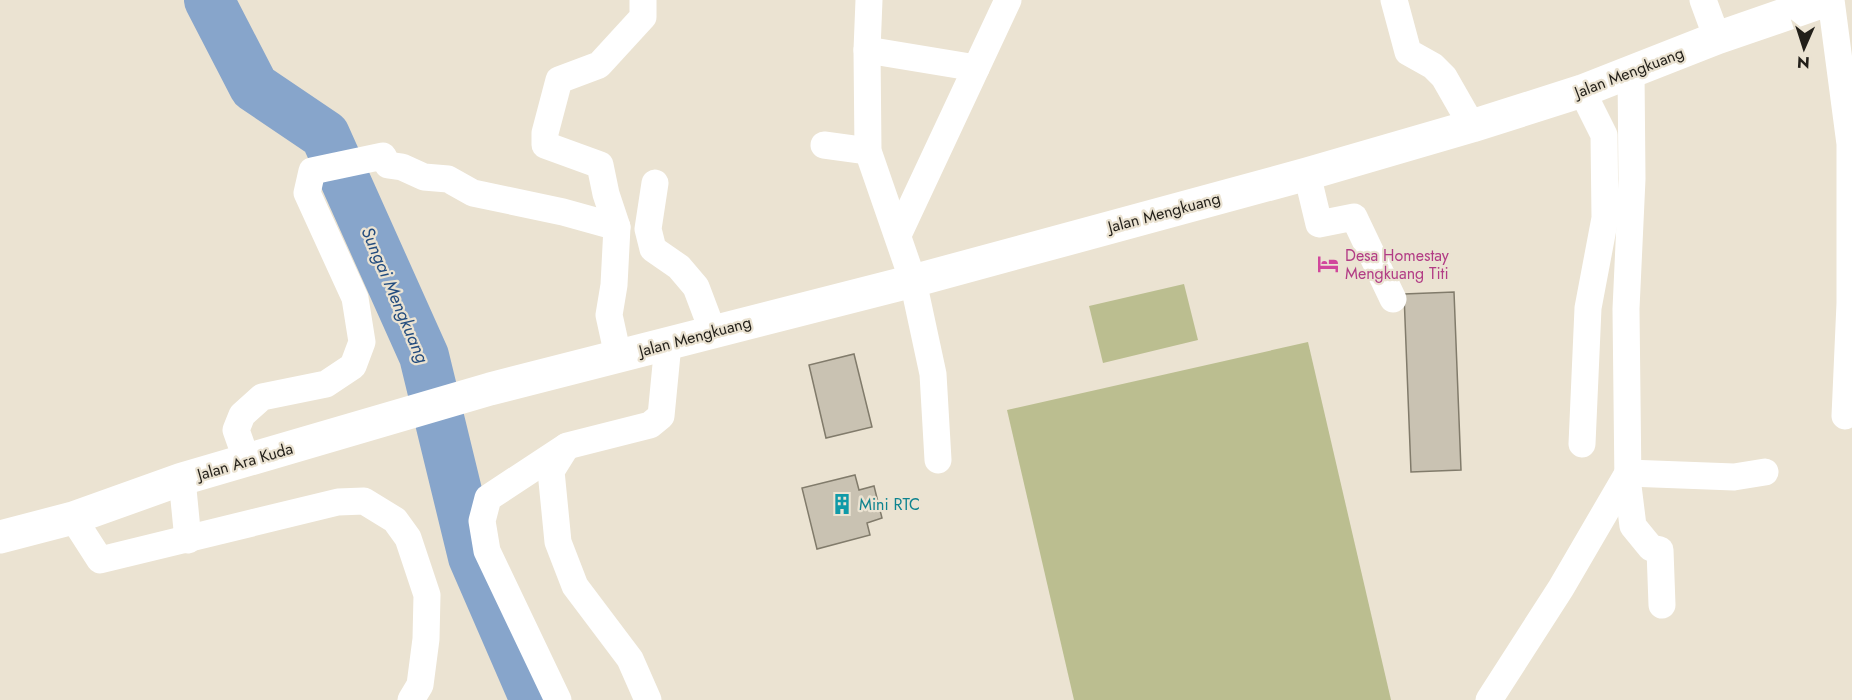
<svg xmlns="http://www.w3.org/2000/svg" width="1852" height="700" viewBox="0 0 1852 700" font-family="Jost,sans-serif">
<rect width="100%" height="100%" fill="#ebe3d2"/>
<!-- green -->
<g fill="#bbbe90">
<polygon points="1184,284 1198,340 1103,363 1089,306"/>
<polygon points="1308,342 1391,700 1074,700 1007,410"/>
</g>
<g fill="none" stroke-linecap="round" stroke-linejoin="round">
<!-- river -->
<polyline stroke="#87a5cb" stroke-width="50" points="209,0 254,87 325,135 424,356 473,557 535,700"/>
</g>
<!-- building -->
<g fill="#c9c2b2" stroke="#817b6b" stroke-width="1.5">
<polygon points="1454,292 1461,470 1411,472 1404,294"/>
<polygon points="854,354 872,427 826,438 809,365"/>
<polygon points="855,475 859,490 874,486 882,518 867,523 870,535 817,549 802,488"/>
</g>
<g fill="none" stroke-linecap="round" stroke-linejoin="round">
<!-- minor -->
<g stroke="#fff" stroke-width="27">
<polyline points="869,0 867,50 868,151 913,281 933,374 938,460"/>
<polyline points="1394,0 1408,52 1433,66 1444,77 1472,126"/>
<polyline points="1703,0 1717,38"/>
<polyline points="1831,0 1850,144 1850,303 1845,416"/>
<polyline points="867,50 976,68"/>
<polyline points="1631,72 1632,179 1626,309 1628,486 1633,526 1651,548 1660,550 1662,605"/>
<polyline points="1582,91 1604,135 1605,218 1588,308 1582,444"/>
<polyline points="824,145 868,151"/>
<polyline points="1307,174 1319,224 1354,217 1393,299"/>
<polyline points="655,183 648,229 653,249 679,267 696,287 713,332"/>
<polyline points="898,235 1008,0"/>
<polyline points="618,356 609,315 614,285 617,227 606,194 600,165 545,145 545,133 559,80 599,65 643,17 643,0"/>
<polyline points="566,447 551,471 558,542 575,586 630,659 648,700"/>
<polyline points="247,461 236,430 242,415 262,397 326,384 353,366 362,342 355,298 307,193 312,171 383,156 388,165 402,167 424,177 448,179 473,193 563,212 617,227"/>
<polyline points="182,479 188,540"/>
<polyline points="73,518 100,560 338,502 364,501 395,520 408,538 427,595 426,639 420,685 411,700"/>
<polyline points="558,700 487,551 482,521 488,498 567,446 650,425 661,416 668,344"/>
<polyline points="1489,700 1561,588 1628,473 1734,477 1765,472"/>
</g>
<!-- major -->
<polyline stroke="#fff" stroke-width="33" points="0,537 73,518 182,479 490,389 913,281 1307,174 1472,126 1582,91 1717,38 1827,0"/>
</g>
<!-- icons -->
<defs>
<symbol id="hotel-bare" viewBox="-9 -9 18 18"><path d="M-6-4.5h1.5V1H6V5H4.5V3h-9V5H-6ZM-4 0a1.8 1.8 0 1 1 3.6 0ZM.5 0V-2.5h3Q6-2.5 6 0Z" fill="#d1479c" stroke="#ebe3d2" stroke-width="2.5" paint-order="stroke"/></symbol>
<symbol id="building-bare" viewBox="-9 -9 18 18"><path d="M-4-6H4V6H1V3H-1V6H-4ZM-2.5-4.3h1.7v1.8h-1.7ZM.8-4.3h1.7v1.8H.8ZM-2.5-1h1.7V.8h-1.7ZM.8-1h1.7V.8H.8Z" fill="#0f9aa8" stroke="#ebe3d2" stroke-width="2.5" paint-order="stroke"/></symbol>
</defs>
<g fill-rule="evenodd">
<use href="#hotel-bare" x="1313" y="249" width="30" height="30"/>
<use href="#building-bare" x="827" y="489" width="30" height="30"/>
</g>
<g text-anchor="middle" stroke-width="4.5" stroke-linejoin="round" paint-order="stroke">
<!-- street labels -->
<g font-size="16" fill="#221f19" stroke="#ebe3d2">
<text transform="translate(1629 72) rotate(-21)" y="6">Jalan Mengkuang</text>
<text transform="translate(1164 212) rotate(-15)" y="6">Jalan Mengkuang</text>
<text transform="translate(695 336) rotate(-15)" y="6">Jalan Mengkuang</text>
<text transform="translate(245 461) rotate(-16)" y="6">Jalan Ara Kuda</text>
</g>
<!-- hotel labels -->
<g font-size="16" fill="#b23c85" stroke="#ebe3d2" text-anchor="start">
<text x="1345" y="261">Desa Homestay<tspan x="1345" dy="18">Mengkuang Titi</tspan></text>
</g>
<!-- culture labels -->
<g font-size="16" fill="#0d838f" stroke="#ebe3d2" text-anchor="start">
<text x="859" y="510">Mini RTC</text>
</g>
<!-- water labels -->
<g font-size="18" font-style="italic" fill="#234c7e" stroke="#ebe3d2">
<text transform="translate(395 295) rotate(67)" y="6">Sungai Mengkuang</text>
</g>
</g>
<!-- north arrow -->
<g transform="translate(1804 48) rotate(183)" stroke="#ebe3d2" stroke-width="4.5" paint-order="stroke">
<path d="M0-4.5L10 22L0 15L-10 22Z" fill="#221f19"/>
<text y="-9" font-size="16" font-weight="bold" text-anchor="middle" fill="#221f19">N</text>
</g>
</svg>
